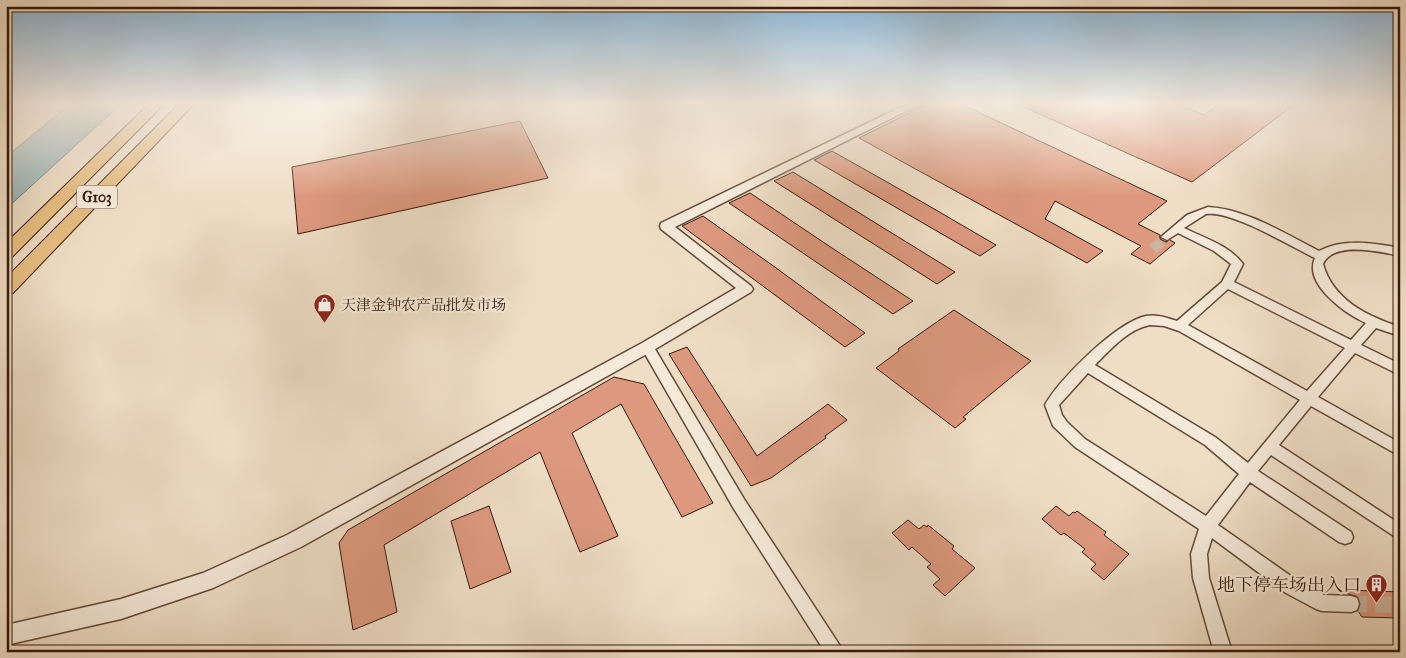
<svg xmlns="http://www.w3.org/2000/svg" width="1406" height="658" viewBox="0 0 1406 658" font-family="'IM FELL Great Primer','Noto Serif SC',serif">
<rect width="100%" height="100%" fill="#efdec6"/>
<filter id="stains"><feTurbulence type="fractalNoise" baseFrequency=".004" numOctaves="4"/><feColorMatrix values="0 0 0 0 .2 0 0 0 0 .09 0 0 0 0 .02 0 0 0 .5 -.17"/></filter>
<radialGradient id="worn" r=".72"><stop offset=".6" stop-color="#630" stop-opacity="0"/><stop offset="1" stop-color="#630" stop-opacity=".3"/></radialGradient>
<!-- water -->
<polygon fill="#9dbabe" stroke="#747975" points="70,104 121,104 6,209 6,157"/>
<!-- building -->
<g fill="#dd997e" stroke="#371807">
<polygon points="927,104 961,104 1167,201 1138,224 1160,235 1160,239 1166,242 1170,240 1175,243 1150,264 1131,254 1141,246 1055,201 1045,219 1103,251 1087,263 859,138"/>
<polygon points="1017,104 1178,104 1204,115 1220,104 1295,104 1192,182"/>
<polygon points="520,121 548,178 298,234 292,167"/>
<polygon points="832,151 917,199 996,245 980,256 814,160"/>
<polygon points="793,172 861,214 955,272 937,284 774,181"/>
<polygon points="750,193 832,248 913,301 893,314 729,203"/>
<polygon points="703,216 772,265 865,333 845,347 682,226"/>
<polygon points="954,310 1031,361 963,417 966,419 955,428 876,368 899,351 898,349"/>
<polygon points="687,347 757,456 828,404 847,420 825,436 826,438 771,478 751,486 669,354"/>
<polygon points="614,377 644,384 713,503 682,517 621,404 572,433 618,536 580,552 540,452 384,545 397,612 353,630 339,543 348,530"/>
<polygon points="489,506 511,572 470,589 451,521"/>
<polygon points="1056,506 1069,516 1073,512 1075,513 1077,511 1106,532 1104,535 1129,554 1104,580 1091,569 1096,564 1082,552 1085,549 1064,533 1061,535 1042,519"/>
<polygon points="908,520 919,529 924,525 927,527 928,525 954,546 952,549 975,568 945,596 933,585 940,579 927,567 931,564 912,547 909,550 892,533"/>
<polygon points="1346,590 1400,592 1400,618 1362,617 1358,611 1361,605 1359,597 1348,594"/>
</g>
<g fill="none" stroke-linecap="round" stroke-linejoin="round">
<!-- minor-tunnel-far2 -->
<polyline stroke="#cab6a0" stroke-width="10" stroke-dasharray="10 5" stroke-linecap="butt" points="1154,248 1167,237"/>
<!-- minor-tunnel-far1 -->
<polyline stroke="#cab6a0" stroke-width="12" stroke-dasharray="12 6" stroke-linecap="butt" points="1153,249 1155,247"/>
<!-- minor-tunnel -->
<polyline stroke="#cab6a0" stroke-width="16" stroke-dasharray="16 8" stroke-linecap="butt" points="1351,604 1400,605"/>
<defs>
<g id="minor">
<path d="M1208,207C1247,209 1285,234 1319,251C1343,238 1374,243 1400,248V256C1379,251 1333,241 1323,264C1333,300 1367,316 1400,327V336L1376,328L1361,345L1400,364V375L1355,353L1318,397L1400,443V456L1311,406L1279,445L1400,524V540L1271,455L1258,471L1351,532L1353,537L1351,542L1345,544L1339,542L1250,482L1218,525L1298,581L1324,595L1351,596L1357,598L1359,604L1357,610L1351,612L1322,611L1316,609L1286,593L1212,538L1207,554L1209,578L1232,652H1214L1193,578L1191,554L1199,529L1075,447L1053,426L1045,405C1059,379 1117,322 1146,316C1157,314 1167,318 1177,321L1222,282L1231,264L1214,251L1178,233L1167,240L1161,237L1187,215ZM1206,214C1231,210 1290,246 1315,258C1303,284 1346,314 1366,323L1351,340L1234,282L1243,264C1229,245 1204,238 1184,228ZM1228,289L1345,348L1307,391L1188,325ZM1150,325L1164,326L1179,331L1300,400L1248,463L1215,437L1095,365C1110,350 1128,329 1150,325ZM1088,373L1205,445L1239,474L1206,516L1085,439L1067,422L1062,415L1059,405Z"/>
<polygon points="647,342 652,344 744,499 844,652 825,652 734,509 641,347 642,344"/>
</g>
<polygon id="tertiary" points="907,104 920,104 675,227 751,286 753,289 751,292 652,351 301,547 213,588 121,619 6,645 6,625 121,599 203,573 287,535 642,343 736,288 661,229 660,226 661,223"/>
<g id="trunk">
<polygon points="149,104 164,104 12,257 6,259 6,243"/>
<polygon points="179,104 194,104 13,293 6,295 6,278"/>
</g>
</defs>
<!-- minor casing -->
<use href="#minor" stroke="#654a37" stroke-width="3"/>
<!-- tertiary casing -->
<use href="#tertiary" stroke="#654a37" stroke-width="3"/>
<!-- trunk casing -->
<use href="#trunk" stroke="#371807" stroke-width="2"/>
<!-- minor -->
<use href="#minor" fill="#f5eada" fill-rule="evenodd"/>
<!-- tertiary -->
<use href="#tertiary" fill="#f5eada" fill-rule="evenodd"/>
<!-- trunk -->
<use href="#trunk" fill="#e8bf83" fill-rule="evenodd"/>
</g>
<!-- sky -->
<linearGradient id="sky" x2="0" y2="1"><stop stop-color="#8ab6d7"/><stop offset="0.53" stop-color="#f8f0e5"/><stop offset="1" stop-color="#f8f0e5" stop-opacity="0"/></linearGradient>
<rect width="1406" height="196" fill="url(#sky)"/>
<!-- icons -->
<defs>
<symbol id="shop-pin" viewBox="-11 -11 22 30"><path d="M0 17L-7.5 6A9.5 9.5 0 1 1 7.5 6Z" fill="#8f2418" stroke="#f5eada"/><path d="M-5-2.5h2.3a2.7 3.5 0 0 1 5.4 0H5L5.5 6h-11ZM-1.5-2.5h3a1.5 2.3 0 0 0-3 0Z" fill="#fff"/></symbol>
<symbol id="building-pin" viewBox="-11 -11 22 30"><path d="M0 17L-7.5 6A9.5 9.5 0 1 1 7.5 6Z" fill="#8f2418" stroke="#f5eada"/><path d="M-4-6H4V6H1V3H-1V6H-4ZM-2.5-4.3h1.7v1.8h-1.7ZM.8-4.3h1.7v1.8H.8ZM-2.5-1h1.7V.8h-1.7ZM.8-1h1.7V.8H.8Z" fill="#fff"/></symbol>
</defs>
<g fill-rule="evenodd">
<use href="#shop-pin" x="312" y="292" width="25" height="34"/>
<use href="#building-pin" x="1364" y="572" width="25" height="34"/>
</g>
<g text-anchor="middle" stroke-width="4.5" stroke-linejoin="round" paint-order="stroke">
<!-- shield labels -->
<rect fill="#f5eada" stroke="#705746" stroke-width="1" x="77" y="185.5" width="40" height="23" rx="4"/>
<g font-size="14" font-weight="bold" fill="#371807">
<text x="97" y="202">G103</text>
</g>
<!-- poi labels -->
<g font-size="15" fill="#371807" stroke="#f5eada" text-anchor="start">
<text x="341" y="310">天津金钟农产品批发市场</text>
</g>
<!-- near-poi labels -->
<g font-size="18" fill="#371807" stroke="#f5eada" text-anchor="end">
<text x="1361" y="591">地下停车场出入口</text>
</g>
</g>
<!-- margin -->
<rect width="1406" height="658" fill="none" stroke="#efdec6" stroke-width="25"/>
<rect x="8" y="8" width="1391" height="643" fill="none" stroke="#371807" stroke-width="2.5"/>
<rect x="12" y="12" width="1381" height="633" fill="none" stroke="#371807"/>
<rect width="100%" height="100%" filter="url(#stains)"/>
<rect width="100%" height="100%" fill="url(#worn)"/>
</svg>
